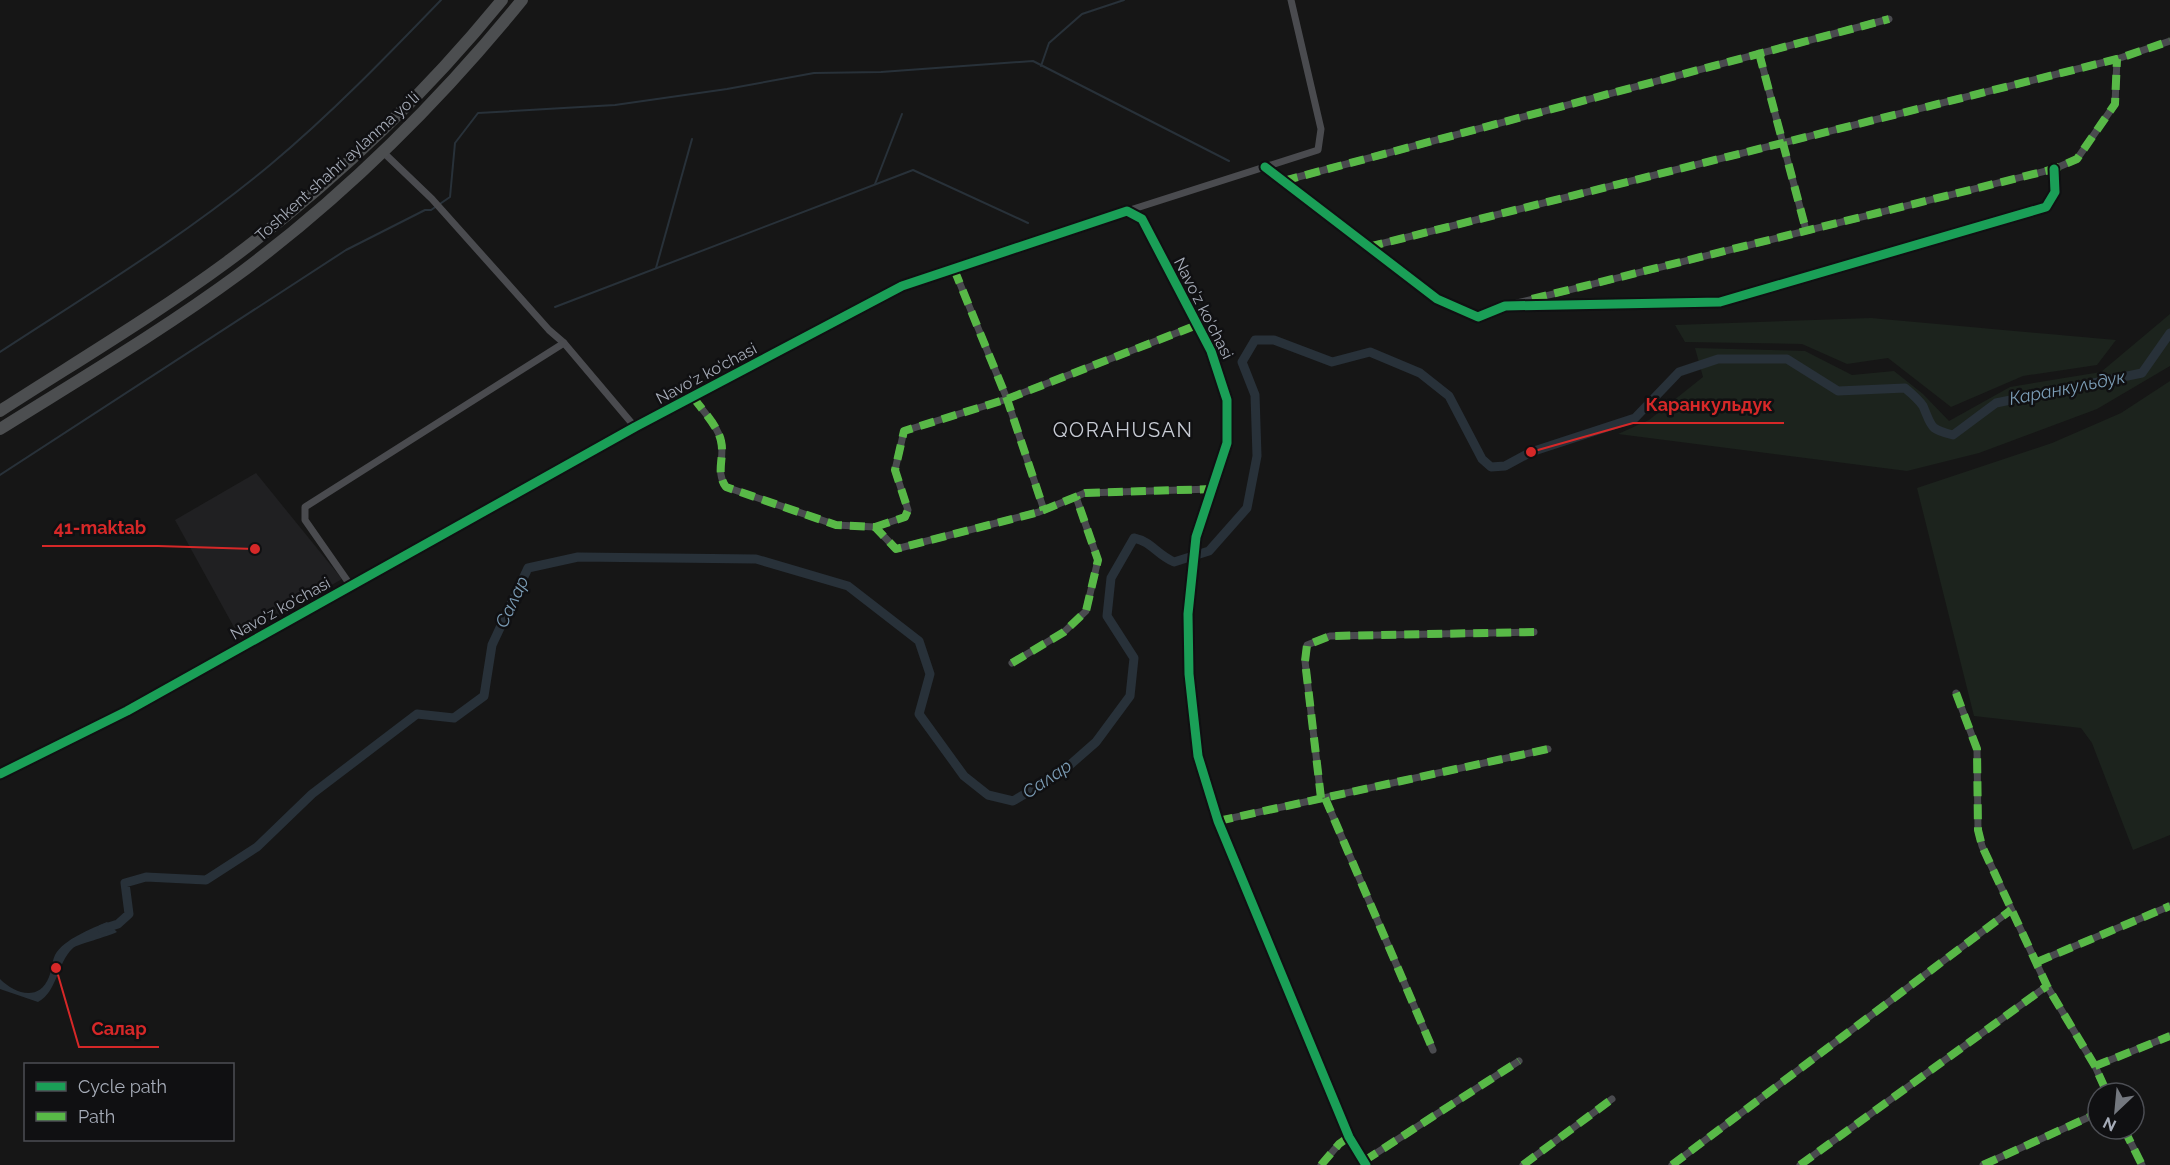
<svg xmlns="http://www.w3.org/2000/svg" width="2170" height="1165" viewBox="0 0 2170 1165" font-family="Raleway,sans-serif">
<rect width="100%" height="100%" fill="#161616"/>
<!-- built -->
<polygon fill="#202022" points="256,473 342,579 240,638 175,520"/>
<!-- green -->
<g fill="#1c231d">
<polygon points="2170,314 2170,366 2097,409 1979,453 1907,471 1618,434 1649,420 1703,377 1695,348 1805,351 1852,375 1894,371 1923,394 1949,421 2010,387 2101,372"/>
<polygon points="1871,318 2116,340 2097,365 2023,376 1951,407 1888,358 1847,364 1802,344 1685,342 1675,325"/>
<polygon points="2170,381 2170,835 2133,850 2092,743 2081,728 1974,716 1917,488 2052,443 2121,413"/>
</g>
<!-- water -->
<path fill="#283139" d="M107,922L117,932C107,937 78,944 73,948C56,964 58,991 38,1002L0,989V979C15,994 39,1002 49,977C52,970 52,961 55,955C64,939 91,929 107,922Z"/>
<g fill="none" stroke-linecap="round" stroke-linejoin="round">
<!-- stream -->
<g stroke="#283139" stroke-width="2">
<polyline points="1041,66 1049,43 1082,14 1124,0"/>
<polyline points="875,184 902,114"/>
<polyline points="656,268 692,139"/>
<polyline points="555,307 913,170 1028,223"/>
<path d="M0,352C92,292 186,235 270,165C331,114 386,57 441,0"/>
<polyline points="0,475 346,250 425,210 431,210 450,197 455,143 478,113 615,105 727,89 814,73 881,72 1033,61 1229,161"/>
</g>
<!-- canal -->
<path stroke="#283139" stroke-width="9" d="M102,929L118,924L129,914L125,883L146,877L206,880L257,847L312,794L417,714L454,718L484,696L492,645L528,568L578,557L756,559L848,586L919,641L930,674L919,714L964,776L988,795L1013,801L1063,771L1096,742L1130,696L1134,658L1107,616L1111,578L1134,538C1152,542 1156,554 1174,562L1209,551L1247,508L1257,456L1255,395L1242,362L1255,340H1274L1332,362L1370,352L1420,373L1449,396L1482,459L1491,467L1505,466L1531,452L1635,418L1679,372L1718,359H1787L1838,391L1905,388C1911,393 1919,400 1923,406C1932,427 1929,429 1953,435L1996,403L2142,373L2170,333"/>
<!-- street -->
<g stroke="#4a4b4f" stroke-width="7">
<polyline points="1759,53 1806,230"/>
<polyline points="383,152 432,199 549,330 564,343 635,427"/>
<polyline points="1265,167 1437,299 1478,317 1505,306 1720,302 2046,207 2055,192 2054,169"/>
<polyline points="1283,181 1889,19"/>
<polyline points="1127,211 1318,150 1321,129 1291,0"/>
<polyline points="1368,247 2117,59 2170,41"/>
<polyline points="954,269 1007,399 1044,510"/>
<polyline points="1517,303 2054,169 2077,159 2115,104 2117,59"/>
<path d="M693,397C702,410 718,426 721,441C725,458 715,472 726,487L836,525L875,527L896,549L1039,512L1085,493L1212,489"/>
<polyline points="875,527 905,517 908,510 895,470 904,431 1007,399 1197,325"/>
<polyline points="351,586 305,520 305,507 564,343"/>
<polyline points="1012,663 1064,632 1086,611 1098,560 1076,497"/>
<polyline points="1956,693 1977,749 1978,830 1982,846 2047,986 2095,1066 2107,1093"/>
<polyline points="1321,798 1305,661 1307,645 1330,636 1534,632"/>
<polyline points="1325,798 1433,1050"/>
<polyline points="1218,821 1548,749"/>
<polyline points="2037,962 2170,906"/>
<polyline points="2095,1066 2170,1036"/>
<polyline points="2124,1129 2142,1165"/>
<polyline points="1364,1161 1519,1061"/>
<polyline points="1321,1165 1339,1144 1349,1137"/>
<polyline points="1523,1165 1612,1099"/>
<polyline points="1672,1165 2011,910"/>
<polyline points="1800,1165 2047,986"/>
<polyline points="1983,1165 2098,1113"/>
</g>
<!-- secondary -->
<polyline stroke="#48494d" stroke-width="9" points="0,774 127,711 635,427 902,286 1127,211 1142,219 1211,351 1227,400 1227,443 1196,537 1188,614 1189,674 1198,756 1218,821 1349,1137 1366,1165"/>
<!-- highway -->
<g stroke="#4c4e50" stroke-width="12">
<path d="M0,411C76,362 155,315 227,262C329,186 422,98 502,0"/>
<path d="M0,429C80,379 163,330 239,274C345,195 439,102 522,0"/>
</g>
<!-- quiet -->
<g stroke="#58b947" stroke-width="8" stroke-dasharray="15 8" stroke-linecap="butt">
<polyline points="1759,53 1806,230"/>
<polyline points="1283,181 1889,19"/>
<polyline points="1368,247 2117,59 2170,41"/>
<polyline points="954,269 1007,399 1044,510"/>
<polyline points="1532,299 2054,169 2077,159 2115,104 2117,59"/>
<path d="M693,397C702,410 718,426 721,441C725,458 715,472 726,487L836,525L875,527L896,549L1039,512L1085,493L1212,489"/>
<polyline points="875,527 905,517 908,510 895,470 904,431 1007,399 1197,325"/>
<polyline points="1012,663 1064,632 1086,611 1098,560 1076,497"/>
<polyline points="1956,693 1977,749 1978,830 1982,846 2047,986 2095,1066 2107,1093"/>
<polyline points="1321,798 1305,661 1307,645 1330,636 1534,632"/>
<polyline points="1325,798 1433,1050"/>
<polyline points="1218,821 1548,749"/>
<polyline points="2037,962 2170,906"/>
<polyline points="2095,1066 2170,1036"/>
<polyline points="2124,1129 2142,1165"/>
<polyline points="1364,1161 1519,1061"/>
<polyline points="1321,1165 1339,1144 1349,1137"/>
<polyline points="1523,1165 1612,1099"/>
<polyline points="1672,1165 2011,910"/>
<polyline points="1800,1165 2047,986"/>
<polyline points="1983,1165 2098,1113"/>
</g>
<defs>
<g id="cycleway">
<polyline points="1265,167 1437,299 1478,317 1505,306 1720,302 2046,207 2055,192 2054,169"/>
<polyline points="0,774 127,711 635,427 902,286 1127,211 1142,219 1211,351 1227,400 1227,443 1196,537 1188,614 1189,674 1198,756 1218,821 1349,1137 1366,1165"/>
</g>
</defs>
<!-- cycleway casing -->
<use href="#cycleway" stroke="#101012" stroke-width="13"/>
<!-- cycleway -->
<use href="#cycleway" stroke="#1a9f57" stroke-width="9"/>
</g>
<g text-anchor="middle" stroke-width="5" stroke-linejoin="round" paint-order="stroke">
<!-- street labels -->
<g font-size="16" fill="#a6acb8" stroke="#101012">
<text transform="translate(337 166) rotate(-42)" y="6">Toshkent shahri aylanma yoʻli</text>
<text transform="translate(1204 308) rotate(63)" y="6">Navo'z ko'chasi</text>
<text transform="translate(706 373) rotate(-28)" y="6">Navo'z ko'chasi</text>
<text transform="translate(280 608) rotate(-29)" y="6">Navo'z ko'chasi</text>
</g>
<!-- water labels -->
<g font-size="18" font-style="italic" fill="#7b9cb5" stroke="#101012">
<text transform="translate(2067 388) rotate(-11)" y="6">Каранкульдук</text>
<text transform="translate(512 602) rotate(-65)" y="6">Салар</text>
<text transform="translate(1047 779) rotate(-34)" y="6">Салар</text>
</g>
<!-- quarter labels -->
<g font-size="20" letter-spacing="1.5" fill="#c7cbd4" stroke="#101012">
<text x="1123" y="437">QORAHUSAN</text>
</g>
</g>
<!-- callouts -->
<path fill="none" stroke="#d62828" stroke-width="2" d="M1531 452L1633 423H1784M255 549L158 546H42M56 968L79 1047H159"/>
<g fill="#d62828" stroke="#101012" stroke-width="2">
<circle cx="1531" cy="452" r="6"/>
<circle cx="255" cy="549" r="6"/>
<circle cx="56" cy="968" r="6"/>
</g>
<g font-size="18" text-anchor="middle" font-weight="bold" fill="#d62828" stroke="#101012" stroke-width="5" stroke-linejoin="round" paint-order="stroke">
<text x="1709" y="411">Каранкульдук</text>
<text x="100" y="534">41-maktab</text>
<text x="119" y="1035">Салар</text>
</g>
<!-- legend -->
<rect x="24" y="1063" width="210" height="78" fill="#101012" stroke="#4c4e54" stroke-width="1.5"/>
<rect x="36" y="1082" width="30" height="9" fill="#1a9f57" stroke="#4c4e54" stroke-width="1.5"/>
<text x="78" y="1093" font-size="18" fill="#a6acb8">Cycle path</text>
<rect x="36" y="1112" width="30" height="9" fill="#58b947" stroke="#4c4e54" stroke-width="1.5"/>
<text x="78" y="1123" font-size="18" fill="#a6acb8">Path</text>
<!-- north arrow -->
<g transform="translate(2116 1111) rotate(206)"><circle r="28" fill="#101012" stroke="#4c4e54" stroke-width="1.5"/>
<path d="M0-4.5L10 22L0 15L-10 22Z" fill="#74787f"/>
<text y="-9" font-size="16" font-weight="bold" text-anchor="middle" fill="#a6acb8">N</text>
</g>
</svg>
